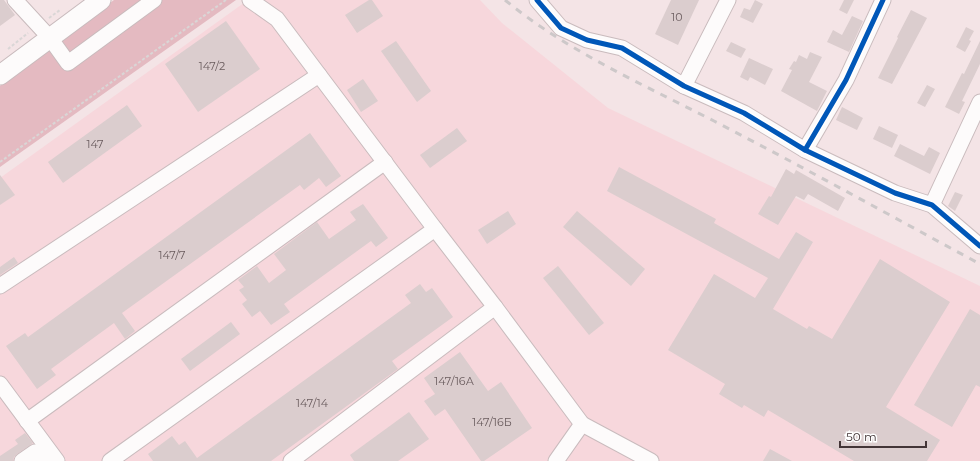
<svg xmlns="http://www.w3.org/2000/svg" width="980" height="461" viewBox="0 0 980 461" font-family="Montserrat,sans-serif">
<rect width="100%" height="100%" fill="#f4e4e6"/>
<!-- built -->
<polygon fill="#f7d7dc" points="248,0 480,0 502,23 608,108 980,286 980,461 0,461 0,178"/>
<!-- forest -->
<polygon fill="#e4bac1" points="114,0 236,0 0,167 0,86"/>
<!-- building -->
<g fill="#dbcdce">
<polygon points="0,0 4,0 15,15 0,26"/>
<polygon points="369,0 372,0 383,16 357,33 345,15"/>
<polygon points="671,0 699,0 678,45 655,34"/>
<polygon points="755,0 763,4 753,23 740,17 744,8 750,10"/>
<polygon points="844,0 854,0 847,14 839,10"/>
<polygon points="911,10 927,18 892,84 878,78 898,38 897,37"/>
<polygon points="852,16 863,21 849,52 827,42 833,30 842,35"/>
<polygon points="226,21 260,69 198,112 165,64"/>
<polygon points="966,27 974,31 969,40 971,41 965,52 956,47"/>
<polygon points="396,41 431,91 417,102 381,51"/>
<polygon points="980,41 980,64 962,101 965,102 959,114 945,107 962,73 964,74"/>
<polygon points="731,42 746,49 741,58 726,51"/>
<polygon points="810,52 822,57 809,82 827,91 817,111 781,91 792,70 789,69 794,61 796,62 799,55 807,59"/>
<polygon points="749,58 773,69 765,85 750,77 748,81 740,77"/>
<polygon points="363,79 378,101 361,112 347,90"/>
<polygon points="927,85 935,89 925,107 917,103"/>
<polygon points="127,105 142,126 63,183 48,162"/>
<polygon points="842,107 863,118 857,130 836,120"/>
<polygon points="879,126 898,135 892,148 873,139"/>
<polygon points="457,128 467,141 430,168 420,155"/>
<polygon points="310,133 341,176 326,187 319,178 304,190 300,185 122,313 135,331 125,339 114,323 51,369 56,375 37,389 6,346 25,333 28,337"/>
<polygon points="900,144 924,156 929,147 940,153 930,174 894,156"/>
<polygon points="619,167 716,219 714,223 779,259 796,232 813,242 773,309 807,329 809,326 832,339 880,259 950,302 886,407 940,440 927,461 854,461 768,410 764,417 744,405 742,408 719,394 725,384 668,350 714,274 755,298 768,278 607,191"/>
<polygon points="786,169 794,174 796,170 845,198 838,211 808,194 804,200 796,196 778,225 758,214 769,196 771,197"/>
<polygon points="0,175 15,195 0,205"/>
<polygon points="955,192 963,195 955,211 948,206"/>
<polygon points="363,204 388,238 376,247 371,241 284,304 290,312 271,325 260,311 252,317 242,304 247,300 239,290 244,287 238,280 257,266 269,283 286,270 274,254 317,222 329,239 356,220 350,212"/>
<polygon points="508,211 516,224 487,244 478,230"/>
<polygon points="577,211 645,269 631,286 563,227"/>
<polygon points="14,257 18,263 0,275 0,267"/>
<polygon points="558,266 604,323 589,335 543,278"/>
<polygon points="420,284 426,292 432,288 453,317 392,361 398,369 271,461 153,461 148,454 172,436 179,445 185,441 197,458 411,303 405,295"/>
<polygon points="970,309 980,315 980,387 976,385 952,427 914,405"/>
<polygon points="231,322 240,334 190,371 181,359"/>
<polygon points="460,352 488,391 501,382 532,428 484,461 481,461 445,409 435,416 424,401 435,394 424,378"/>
<polygon points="409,412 429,439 398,461 354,461 350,455"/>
<polygon points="25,433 33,443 17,454 14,457 13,461 0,461 0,456 18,444 15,440"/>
<polygon points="770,449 792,461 763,461"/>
</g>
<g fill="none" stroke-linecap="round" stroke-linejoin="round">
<defs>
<g id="minor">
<polyline points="15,0 50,38 68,63 154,0"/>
<polyline points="250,0 277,19 319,75"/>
<polyline points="537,0 561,28 587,40 622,48 684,86 744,113 805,150 895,193 932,205 980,246"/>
<polyline points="684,86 728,0"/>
<polyline points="805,150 846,80 883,0"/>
<polyline points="932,205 980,102"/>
<polyline points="435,229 495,307"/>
<polyline points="0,286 319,75 435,229 110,461"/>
<polyline points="0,384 57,461"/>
<polyline points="27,421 385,162"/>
<polyline points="582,424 651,461"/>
<polyline points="22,461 35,452 41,461"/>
<polyline points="291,461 495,307 582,424 556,461"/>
</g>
<polyline id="major" points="0,75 101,0"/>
</defs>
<!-- minor casing -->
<use href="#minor" stroke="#c9bbbd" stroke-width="17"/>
<!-- major casing -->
<use href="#major" stroke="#c9bbbd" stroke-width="21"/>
<!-- path -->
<g stroke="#dad6d6" stroke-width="2" stroke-dasharray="3 2" stroke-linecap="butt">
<polyline points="49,18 60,10"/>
<polyline points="8,49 28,33"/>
<polyline points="0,162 226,0"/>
</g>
<!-- minor -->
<use href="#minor" stroke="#fdfbfb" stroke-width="15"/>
<!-- major -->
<use href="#major" stroke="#fdfbfb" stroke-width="19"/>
<!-- rail -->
<path stroke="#cdc8c9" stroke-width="3" stroke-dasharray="7 7" stroke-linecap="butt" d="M505,0C567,51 642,84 714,121C803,167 891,216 980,264"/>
<defs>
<g id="cycleway">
<polyline points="537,0 561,28 587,40 622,48 684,86 744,113 805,150 895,193 932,205 980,246"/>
<polyline points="805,150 846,80 883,0"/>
</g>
</defs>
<!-- cycleway casing -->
<use href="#cycleway" stroke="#fff" stroke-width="8"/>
<!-- cycleway -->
<use href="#cycleway" stroke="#0057b8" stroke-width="5"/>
</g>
<g text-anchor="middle" stroke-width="4" stroke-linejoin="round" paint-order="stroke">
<!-- number labels -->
<g font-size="11" fill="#6a5c5e">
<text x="677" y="21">10</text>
<text x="212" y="70">147/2</text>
<text x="95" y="148">147</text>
<text x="172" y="259">147/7</text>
<text x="454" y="385">147/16А</text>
<text x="312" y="407">147/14</text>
<text x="492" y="426">147/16Б</text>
</g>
</g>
<!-- scale -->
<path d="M840 441v6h86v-6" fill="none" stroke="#433537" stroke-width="2"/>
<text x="846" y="441" font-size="12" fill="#433537" stroke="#ffffff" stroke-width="3" paint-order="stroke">50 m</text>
</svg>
